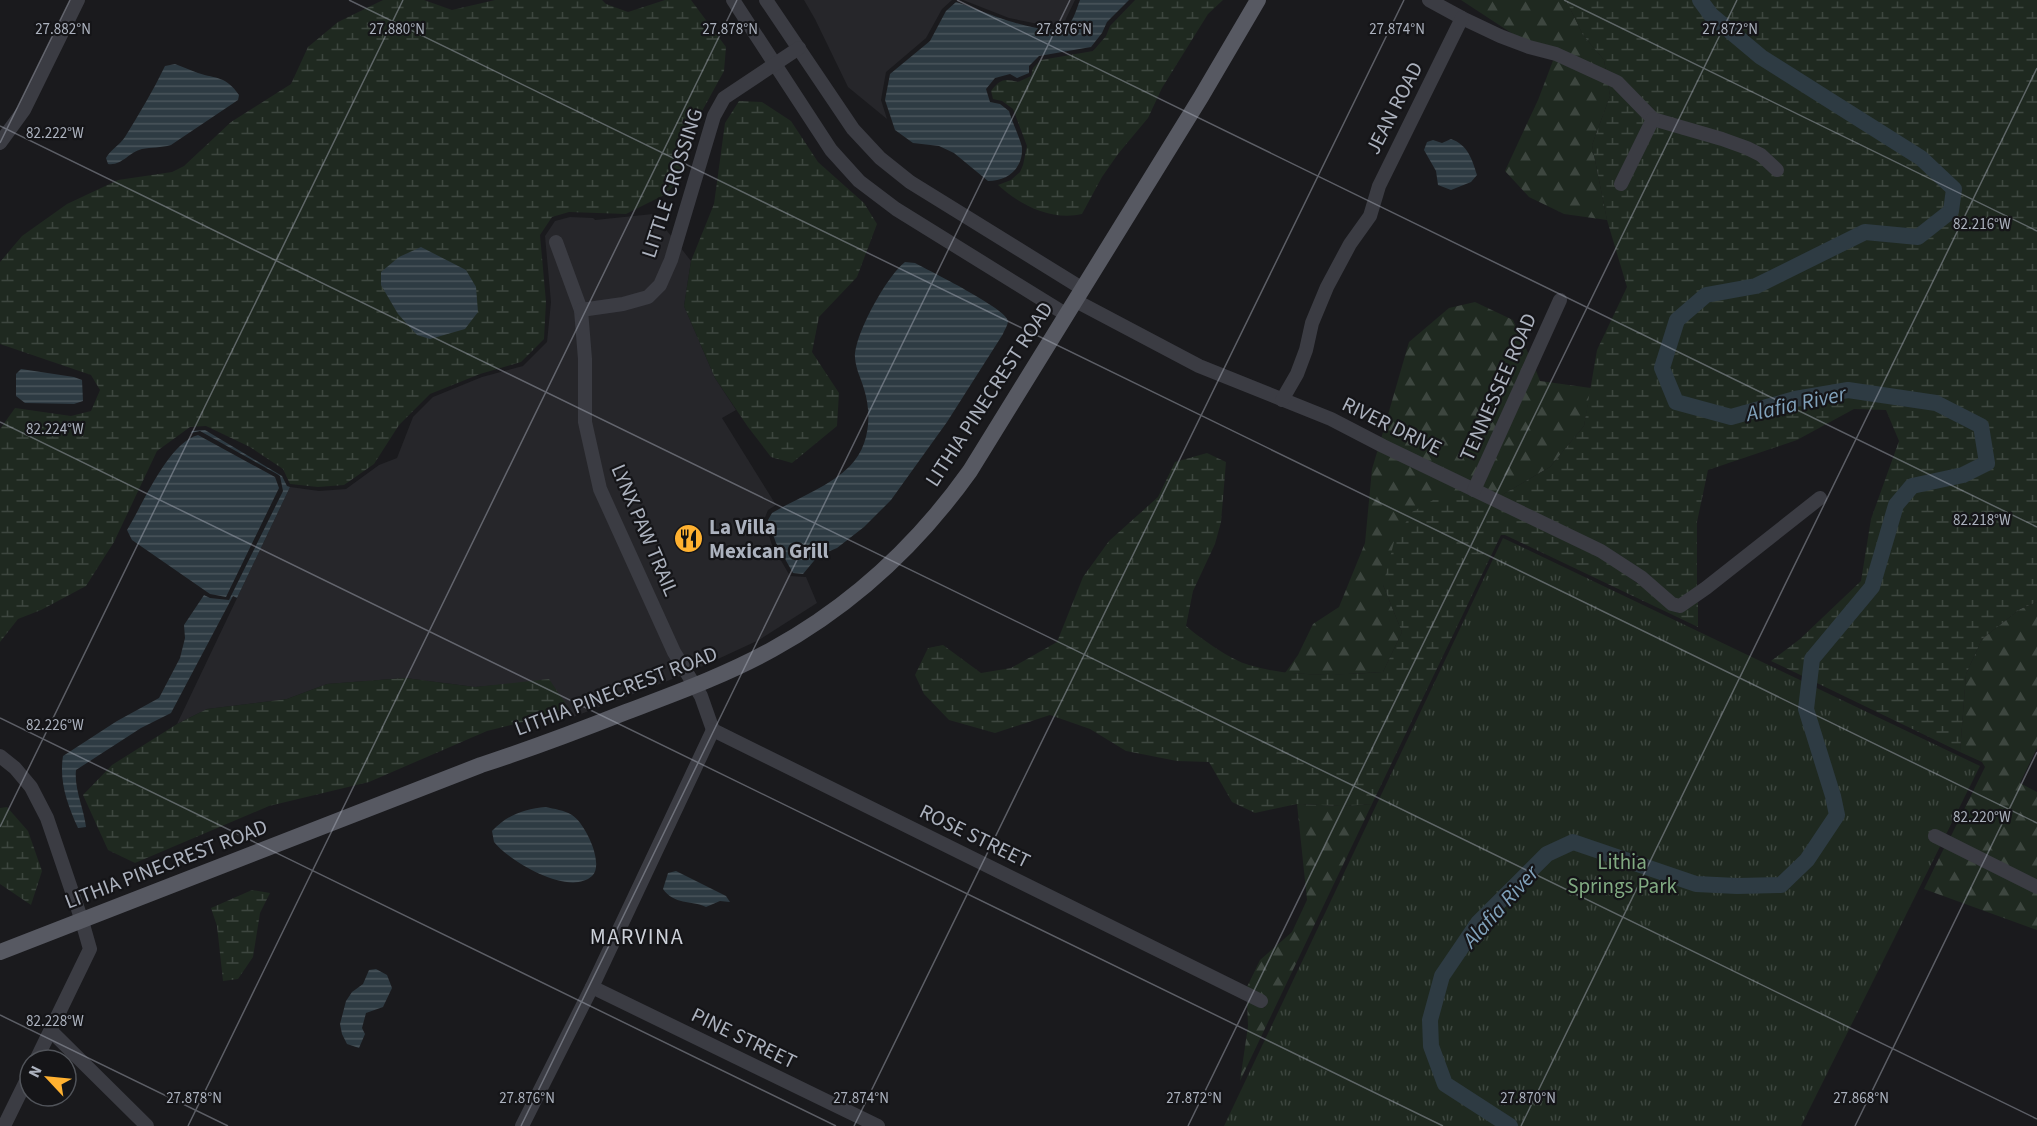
<svg xmlns="http://www.w3.org/2000/svg" width="2037" height="1126" viewBox="0 0 2037 1126" font-family="'Source Sans 3',sans-serif">
<defs>
<pattern id="grass-tufts" width="24" height="20" patternUnits="userSpaceOnUse" patternTransform="scale(1.5)"><rect width="24" height="20" fill="#1f2920"/><path d="M3 7l-1-3M5 7V3M7 7l1-3M15 17l-1-3M17 17v-4M19 17l1-3" fill="none" stroke="#3d463f"/></pattern>
<pattern id="forest-firs" width="22" height="20" patternUnits="userSpaceOnUse" patternTransform="scale(1.5)"><rect width="22" height="20" fill="#1f2920"/><path d="M5 1l3.5 6h-7zM16 11l3.5 6h-7z" fill="#3d463f"/></pattern>
<pattern id="wetland-marsh" width="20" height="14" patternUnits="userSpaceOnUse" patternTransform="scale(1.5)"><rect width="20" height="14" fill="#1f2920"/><path d="M1 5h8M5 5V1M11 12h8M15 12V8" fill="none" stroke="#3d463f"/></pattern>
<pattern id="water-rules" width="6" height="5" patternUnits="userSpaceOnUse" patternTransform="scale(1.5)"><rect width="6" height="5" fill="#2e3b43"/><path d="M0 2.5h6" fill="none" stroke="#4a555c"/></pattern>
</defs>
<rect width="100%" height="100%" fill="#1a1a1d"/>
<!-- built -->
<g fill="#26262a">
<polygon points="804,0 952,0 942,9 926,38 886,72 881,100 887,119 848,87 815,19"/>
<polygon points="963,0 1075,0 1064,23 1053,25 1038,24 1009,18"/>
<polygon points="653,214 672,237 656,282 645,293 584,305 560,236 550,239 576,311 595,490 683,675 573,717 568,707 509,684 475,687 405,678 327,684 287,699 207,709 177,724 290,487 319,491 346,489 379,465 397,458 413,417 433,397 482,377 523,366 547,342 551,302 545,236 555,221 570,217 593,218 595,220"/>
<polygon points="680,247 691,261 684,306 715,378 736,410 722,418 776,505 768,510 764,520 772,545 790,576 806,577 817,603 759,640 692,671 679,650 605,488 590,422 586,315 650,301"/>
</g>
<!-- grass -->
<polygon fill="url(#grass-tufts)" points="1503,538 1980,766 1801,1126 1224,1126"/>
<!-- forest -->
<g fill="url(#forest-firs)">
<polygon points="1461,0 1566,0 1583,35 1604,60 1606,72 1558,48 1519,38"/>
<polygon points="1554,58 1608,83 1610,96 1592,145 1607,220 1564,214 1529,197 1505,171 1538,100"/>
<polygon points="1475,302 1513,320 1529,355 1471,484 1381,439 1409,342 1449,308"/>
<polygon points="1535,368 1540,381 1591,388 1584,426 1550,467 1500,496 1481,488"/>
<polygon points="1378,449 1477,497 1471,497 1383,585 1402,632 1383,672 1330,675 1285,673 1298,655 1313,624 1339,607 1365,543 1372,469"/>
<polygon points="2037,602 2037,748 2020,783 2037,792 2037,881 1950,838 1985,767 1982,762 1960,752 1966,674 1982,639 2020,609"/>
<polygon points="1297,804 1343,806 1372,804 1240,1081 1248,1026 1247,1000 1264,1008 1268,1000 1247,989 1247,987 1260,960 1292,932 1307,900"/>
<polygon points="1945,846 2037,892 2037,930 1924,889"/>
</g>
<!-- wetland -->
<g fill="url(#wetland-marsh)">
<polygon points="383,0 424,0 452,10 495,0 602,0 606,4 628,12 665,0 691,0 726,47 724,71 689,135 677,183 664,195 626,214 569,212 552,217 540,235 546,302 544,339 521,362 480,374 430,394 399,425 374,464 344,485 318,487 290,484 283,469 250,447 206,426 190,427 157,451 114,542 86,586 41,610 18,619 0,642 0,429 15,408 71,416 91,411 100,390 91,375 0,344 0,262 22,236 67,204 118,180 172,172 184,166 231,122 291,84 308,47 338,22"/>
<path d="M1135,0H1223L1208,14L1162,88L1148,118L1118,154L1102,177L1082,214C1051,221 1020,205 998,185L1011,180L1020,172L1023,165L1027,146L1013,109L1002,101L993,99L991,91C1000,79 1004,78 1018,82L1031,76L1033,68L1041,60L1093,51L1106,36L1110,26Z"/>
<polygon points="1566,0 2037,0 2037,602 2020,609 1982,639 1966,674 1960,752 1771,661 1800,639 1861,581 1871,519 1899,441 1886,410 1854,409 1797,440 1708,470 1697,522 1697,588 1679,601 1500,496 1550,467 1584,426 1597,350 1627,287 1607,220 1592,145 1610,96 1608,83 1656,125 1721,143 1758,159 1777,176 1784,170 1765,152 1656,115 1606,72 1604,60 1583,35"/>
<polygon points="739,101 762,102 791,121 818,162 864,203 877,224 857,277 819,317 812,352 839,393 837,426 792,463 771,457 748,427 715,378 684,306 691,261 714,204 725,123"/>
<path d="M1207,453L1226,462L1221,522L1215,544L1193,591L1186,626C1200,638 1231,660 1249,665C1293,678 1338,675 1383,672L1402,632L1383,585L1394,542L1412,512L1444,494L1477,497L1599,555L1678,613L1683,612L1684,610L1698,601V627L1505,535H1501L1372,804L1343,806L1297,804L1255,813L1232,802L1209,762L1177,761L1126,751L1090,729L1050,715L995,733L949,720L924,694L915,675L928,648L943,645L981,673L1011,668L1057,642L1083,577L1109,541L1158,497L1175,462Z"/>
<polygon points="405,678 475,687 549,679 568,707 539,718 487,731 369,782 269,806 135,863 108,850 83,795 112,765 177,724 207,709 287,699 327,684"/>
<polygon points="7,807 28,831 42,871 31,905 0,884 0,808"/>
<polygon points="252,890 270,893 260,913 253,957 238,979 223,981 217,926 211,908"/>
</g>
<!-- water -->
<g fill="url(#water-rules)">
<path d="M1080,0H1129L1107,22L1102,33L1091,47L1039,56L1029,66V73L1017,78L1010,74L995,78L986,89L990,102L1000,104L1009,111C1011,119 1022,143 1022,148C1023,169 1007,181 988,181L954,153L939,146L913,143L895,130L885,100L890,74L930,41L946,11L956,2C980,9 1046,41 1068,25C1074,20 1077,7 1080,0Z"/>
<path d="M175,64C183,67 190,70 198,73C217,79 226,76 239,95L238,100L171,145C161,148 151,147 142,149C129,152 122,166 108,164L106,158C110,150 120,145 125,137C139,114 153,91 165,66Z"/>
<path d="M1451,139C1468,145 1472,159 1477,175L1471,182L1451,190L1438,185L1436,171L1424,150L1427,142L1433,140L1442,143Z"/>
<polygon points="421,247 466,270 476,287 478,312 465,329 430,339 417,335 398,314 381,285 381,272 399,257"/>
<path d="M905,262L915,263C928,270 1007,309 1008,321C1008,325 1004,331 1003,334L947,422L891,500L864,527L837,548L818,556L803,574L793,573L776,543L768,520L772,513C797,498 829,487 850,466C870,446 872,414 864,389C861,378 856,370 855,358C854,335 887,276 905,262Z"/>
<polygon points="21,369 74,377 82,380 83,401 74,404 25,403 16,396 16,374"/>
<path d="M205,430L282,476L287,486L290,487L237,598L233,596L171,713L141,728L76,770C74,789 84,808 86,827L78,828C67,804 59,781 63,756L117,721L159,698L180,658L185,638L184,625L204,595L210,598L229,600L283,491L280,476L277,474L200,431L191,433L192,431Z"/>
<path d="M198,435L275,477L279,488L226,597L210,594L132,540L127,530C143,504 168,443 198,435Z"/>
<path d="M546,807C554,809 564,810 572,815C585,823 605,864 592,876C569,897 509,861 494,842L492,831C507,815 524,809 546,807Z"/>
<path d="M676,871L726,896L730,902L720,901L706,907C691,900 674,905 663,889L668,873Z"/>
<polygon points="376,969 387,975 392,988 383,1007 366,1013 362,1028 365,1034 359,1048 347,1044 342,1034 340,1024 346,1001 352,992 363,984 369,970"/>
</g>
<g fill="none" stroke-linecap="round" stroke-linejoin="round">
<!-- river -->
<polyline stroke="#2e3b43" stroke-width="16" points="1510,1126 1445,1084 1431,1046 1430,1020 1442,976 1478,923 1547,854 1573,842 1696,884 1737,886 1781,885 1807,860 1837,815 1833,796 1806,709 1812,659 1872,587 1896,505 1912,486 1963,475 1987,463 1981,426 1936,403 1848,390 1795,399 1731,417 1676,402 1662,368 1677,320 1706,295 1756,286 1865,232 1918,237 1951,211 1954,189 1921,158 1761,57 1711,15 1700,0"/>
<!-- minor -->
<g stroke="#3b3c43" stroke-width="14">
<polyline points="733,0 831,150 859,181 896,209 1067,315"/>
<polyline points="766,0 853,129 880,158 910,182 1083,289"/>
<polyline points="1429,0 1462,18 1500,36 1529,47 1556,54 1617,82 1653,119 1722,139 1747,148 1761,155 1777,170"/>
<polyline points="0,143 24,110 78,0"/>
<polyline points="1621,184 1653,119"/>
<polyline points="556,242 581,310 585,359 585,422 600,489 674,652 701,696 713,730 1261,1001"/>
<polyline points="1076,301 1199,366 1331,419 1383,446 1601,551 1641,577 1672,604 1680,606 1706,588 1820,498"/>
<polyline points="581,310 623,304 648,297 660,285 671,260 714,116 724,98 799,48"/>
<polyline points="1282,400 1297,374 1306,350 1312,323 1327,287 1350,244 1370,216 1379,186 1462,18"/>
<polyline points="1474,490 1560,300"/>
<polyline points="0,756 15,768 31,787 47,818 82,921 90,949 36,1060"/>
<polyline points="1935,836 2037,887"/>
<polyline points="592,987 878,1126"/>
<polyline points="51,1031 147,1126"/>
<polyline points="4,1126 30,1073"/>
<polyline points="522,1126 592,987 713,730"/>
</g>
<!-- major -->
<path stroke="#575962" stroke-width="16" d="M0,952L481,765C530,749 578,731 626,712C676,693 726,675 773,649C851,606 918,544 970,471L1201,97L1258,0"/>
</g>
<!-- ticks -->
<path fill="none" stroke="#acb2be" stroke-width="1.5" stroke-opacity="0.45" d="M349,0L2037,823M957,0L2037,527M1564,0L2037,231M0,126L2037,1119M0,143L70,0M0,422L1443,1126M0,718L836,1126M0,827L403,0M0,1015L228,1126M188,1126L737,0M521,1126L1070,0M854,1126L1404,0M1188,1126L1737,0M1521,1126L2037,68M1855,1126L2037,752"/>
<!-- icons -->
<defs>
<symbol id="restaurant-disc" viewBox="-11 -11 22 22"><circle r="9.5" fill="#ffb130" stroke="#151518"/><path d="M-5-6h1v4h1v-4h1v4h1v-4h1v5L-1.5 .5V6h-2V.5L-5-1ZM5-6V6H3V1.5H1.5Q1.5-4 5-6Z" fill="#111"/></symbol>
</defs>
<g fill-rule="evenodd">
<use href="#restaurant-disc" x="672" y="522" width="33" height="33"/>
</g>
<g text-anchor="middle" stroke-width="4.5" stroke-linejoin="round" paint-order="stroke">
<!-- street labels -->
<g font-size="21" fill="#acb2be" stroke="#151518">
<text transform="translate(1394 108) rotate(-63)" y="7">JEAN ROAD</text>
<text transform="translate(672 183) rotate(-72)" y="7">LITTLE CROSSING</text>
<text transform="translate(1498 387) rotate(-66)" y="7">TENNESSEE ROAD</text>
<text transform="translate(989 394) rotate(-57)" y="7">LITHIA PINECREST ROAD</text>
<text transform="translate(1392 426) rotate(26)" y="7">RIVER DRIVE</text>
<text transform="translate(645 530) rotate(67)" y="7">LYNX PAW TRAIL</text>
<text transform="translate(616 691) rotate(-21)" y="7">LITHIA PINECREST ROAD</text>
<text transform="translate(975 836) rotate(26)" y="7">ROSE STREET</text>
<text transform="translate(166 864) rotate(-21)" y="7">LITHIA PINECREST ROAD</text>
<text transform="translate(744 1038) rotate(26)" y="7">PINE STREET</text>
</g>
<!-- poi labels -->
<g font-size="21" font-weight="bold" fill="#acb2be" stroke="#151518" text-anchor="start">
<text x="709" y="534">La Villa<tspan x="709" dy="24">Mexican Grill</tspan></text>
</g>
<!-- park labels -->
<g font-size="21" fill="#81aa82" stroke="#151518">
<text x="1622" y="869">Lithia<tspan x="1622" dy="24">Springs Park</tspan></text>
</g>
<!-- water labels -->
<g font-size="22" font-style="italic" fill="#81a2bb" stroke="#151518">
<text transform="translate(1796 403) rotate(-12)" y="8">Alafia River</text>
<text transform="translate(1500 906) rotate(-48)" y="8">Alafia River</text>
</g>
<!-- neighbourhood labels -->
<g font-size="22" letter-spacing="1.5" fill="#cdd1d9" stroke="#151518">
<text x="637" y="944">MARVINA</text>
</g>
</g>
<g font-size="15" text-anchor="middle" fill="#acb2be" stroke="#151518" stroke-width="4.5" stroke-linejoin="round" paint-order="stroke">
<text x="63" y="34">27.882°N</text>
<text x="397" y="34">27.880°N</text>
<text x="730" y="34">27.878°N</text>
<text x="1064" y="34">27.876°N</text>
<text x="1397" y="34">27.874°N</text>
<text x="1730" y="34">27.872°N</text>
<text x="55" y="138">82.222°W</text>
<text x="1982" y="229">82.216°W</text>
<text x="55" y="434">82.224°W</text>
<text x="1982" y="525">82.218°W</text>
<text x="55" y="730">82.226°W</text>
<text x="1982" y="822">82.220°W</text>
<text x="55" y="1026">82.228°W</text>
<text x="194" y="1103">27.878°N</text>
<text x="527" y="1103">27.876°N</text>
<text x="861" y="1103">27.874°N</text>
<text x="1194" y="1103">27.872°N</text>
<text x="1528" y="1103">27.870°N</text>
<text x="1861" y="1103">27.868°N</text>
</g>
<!-- north arrow -->
<g transform="translate(48 1078) rotate(296)"><circle r="28" fill="#151518" stroke="#51545a" stroke-width="1.5"/>
<path d="M0-4.5L10 22L0 15L-10 22Z" fill="#ffb130"/>
<text y="-9" font-size="16" font-weight="bold" text-anchor="middle" fill="#acb2be">N</text>
</g>
</svg>
